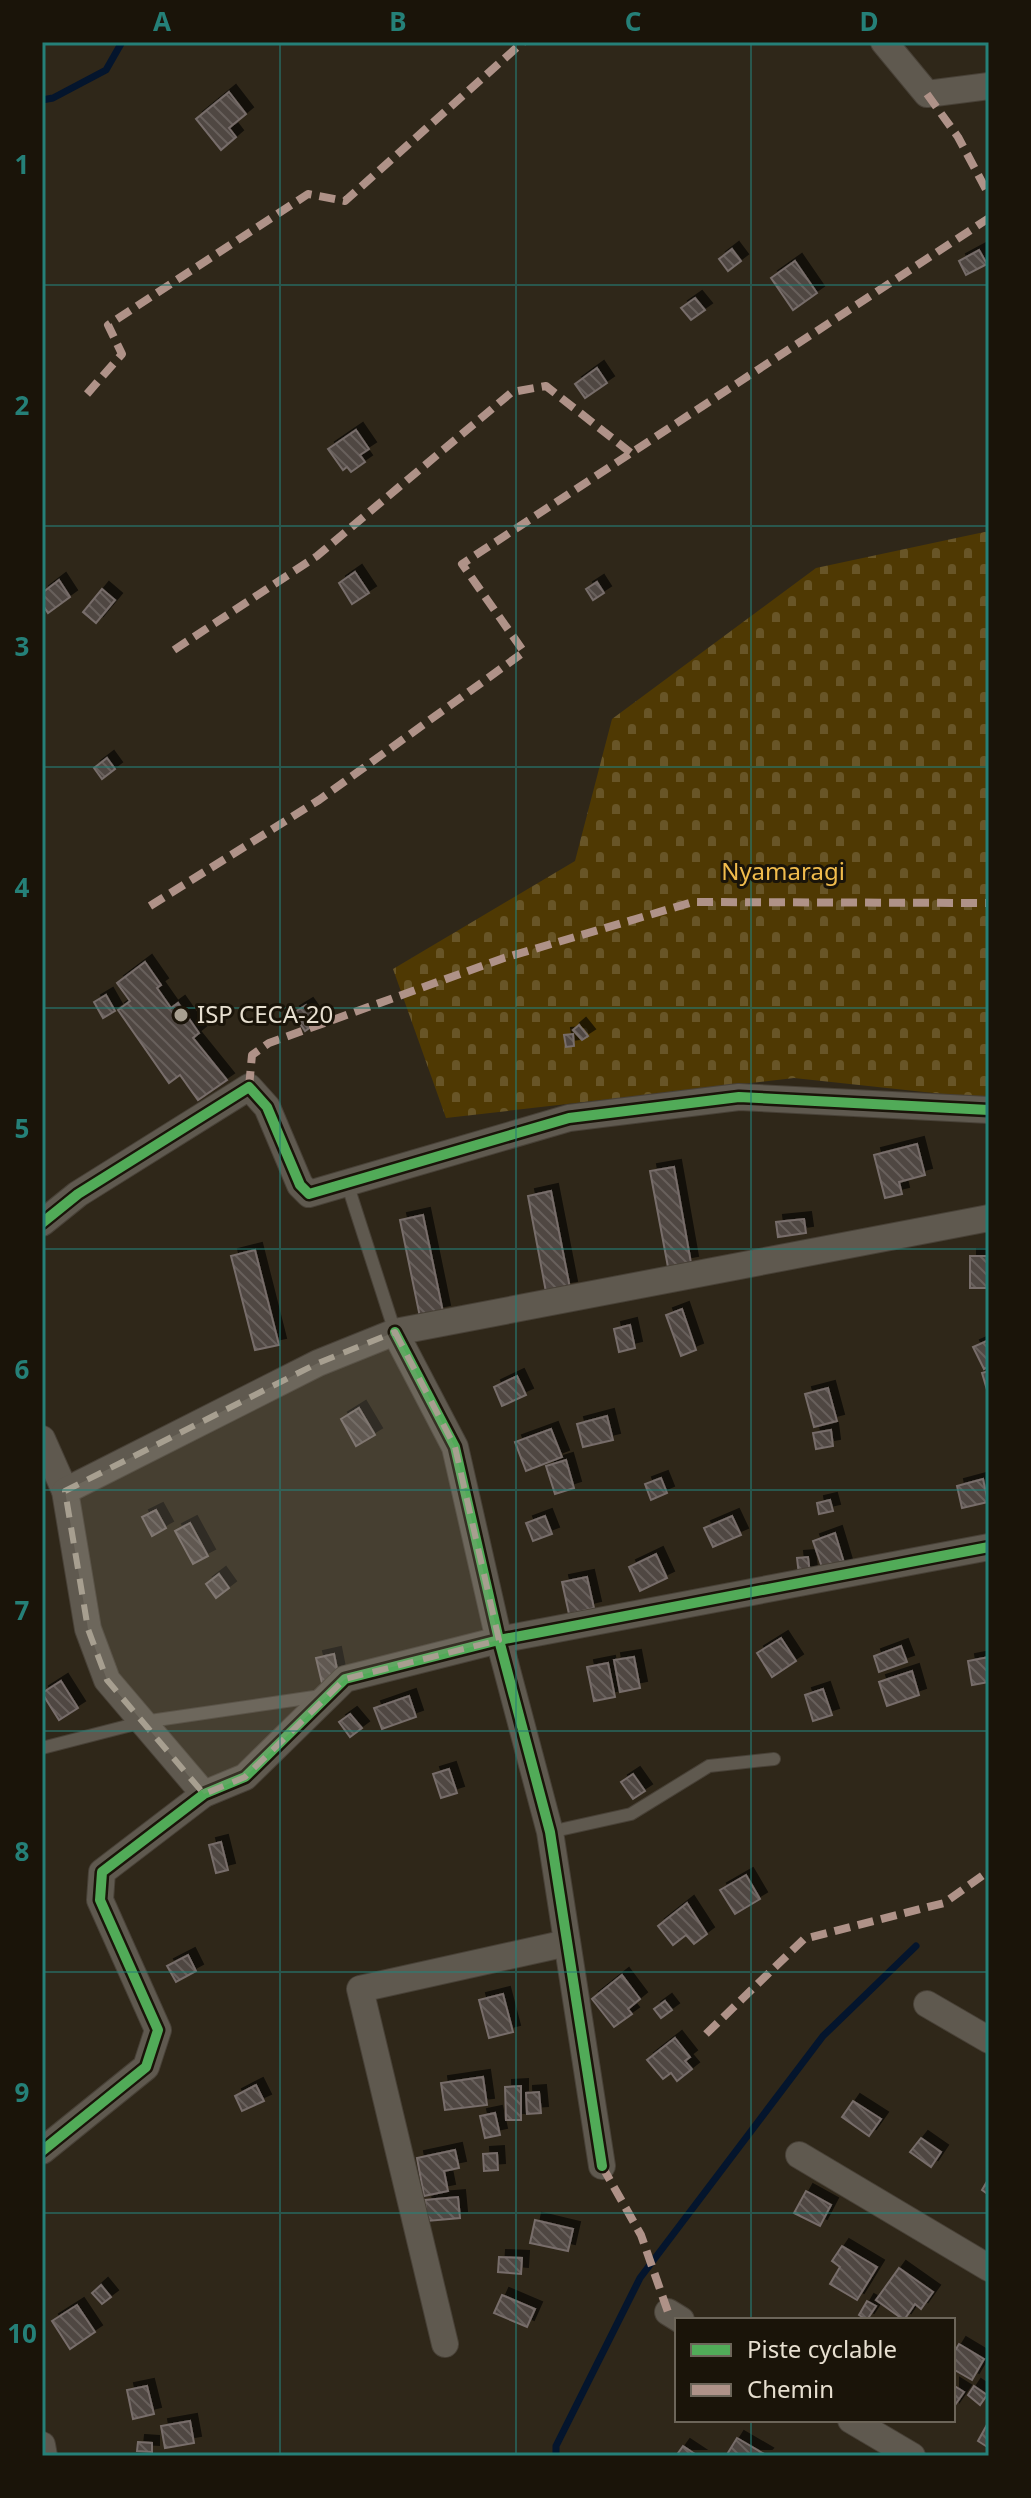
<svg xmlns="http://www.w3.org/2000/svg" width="1031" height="2498" viewBox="0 0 1031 2498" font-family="'Noto Sans',sans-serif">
<defs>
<pattern id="cemetery-stones" width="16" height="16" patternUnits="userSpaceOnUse" patternTransform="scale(2)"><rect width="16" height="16" fill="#4f3903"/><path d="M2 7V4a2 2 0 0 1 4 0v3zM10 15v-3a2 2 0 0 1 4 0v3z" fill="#685527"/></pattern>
<pattern id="building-back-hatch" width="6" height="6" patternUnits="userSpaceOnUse" patternTransform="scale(2)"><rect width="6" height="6" fill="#4f4642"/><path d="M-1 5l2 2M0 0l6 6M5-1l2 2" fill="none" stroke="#68605c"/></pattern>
<filter id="shadow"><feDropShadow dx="7" dy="-7" stdDeviation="0" flood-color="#0009"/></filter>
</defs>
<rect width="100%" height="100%" fill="#2f2719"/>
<!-- cemetery -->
<polygon fill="url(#cemetery-stones)" points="989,531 989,1099 794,1078 446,1118 393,969 575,861 612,719 816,568"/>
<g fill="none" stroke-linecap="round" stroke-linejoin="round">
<!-- stream -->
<g stroke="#04152d" stroke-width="7">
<polyline points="42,100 53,98 106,70 122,42"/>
<polyline points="556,2456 556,2446 640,2278 823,2036 916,1946"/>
</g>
</g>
<!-- building -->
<g fill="url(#building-back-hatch)" stroke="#776d6a" stroke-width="2" filter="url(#shadow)">
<polygon points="229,92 246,114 229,128 236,137 221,150 196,119"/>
<polygon points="732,249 741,261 728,271 719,259"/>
<polygon points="979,250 987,264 966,275 959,261"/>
<polygon points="795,261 817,293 793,310 771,278"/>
<polygon points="695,298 705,310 691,320 681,308"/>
<polygon points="597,368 607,383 585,398 575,384"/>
<polygon points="356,430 369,449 360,455 365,462 351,472 347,467 343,470 328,449"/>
<polygon points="355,572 369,593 352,604 339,583"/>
<polygon points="59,580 70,597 48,613 42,604 42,593"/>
<polygon points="597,582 604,593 593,600 586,589"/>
<polygon points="102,589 115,600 96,623 83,612"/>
<polygon points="107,758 115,769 102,779 94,768"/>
<polygon points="145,962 161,985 157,988 171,1008 178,1003 199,1033 193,1038 227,1080 198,1100 180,1075 169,1083 118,1010 130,1001 117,983"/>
<polygon points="106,995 115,1011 103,1018 94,1002"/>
<polygon points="306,1005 318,1022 305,1031 293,1013"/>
<polygon points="579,1025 588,1036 582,1040 573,1030"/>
<polygon points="573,1034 574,1046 566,1047 564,1035"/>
<polygon points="917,1144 925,1175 899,1182 902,1194 885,1198 874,1155"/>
<polygon points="674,1167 691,1263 668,1267 650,1171"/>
<polygon points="551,1191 570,1288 546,1292 528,1196"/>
<polygon points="423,1215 443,1312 420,1317 400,1220"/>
<polygon points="804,1219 806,1233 778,1237 776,1222"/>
<polygon points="255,1250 279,1345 255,1350 231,1256"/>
<rect x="970" y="1256" width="19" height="32"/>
<polygon points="682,1309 696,1350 681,1356 666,1315"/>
<polygon points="630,1325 635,1348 619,1352 614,1329"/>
<polygon points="989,1340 989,1366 984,1369 973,1347"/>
<polygon points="989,1371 989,1393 988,1393 982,1373"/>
<polygon points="517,1376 526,1395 502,1406 494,1387"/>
<polygon points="828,1388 837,1421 814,1427 805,1394"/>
<polygon points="359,1408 375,1435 356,1446 341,1419"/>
<polygon points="607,1416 613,1440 583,1447 577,1424"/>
<polygon points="551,1429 562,1457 526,1471 515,1442"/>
<polygon points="831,1430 833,1446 816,1449 813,1433"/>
<polygon points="566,1460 574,1488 555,1494 546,1466"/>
<polygon points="661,1478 667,1493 651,1500 645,1484"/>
<polygon points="983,1479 988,1502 962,1508 957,1486"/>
<polygon points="830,1500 833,1511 819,1514 817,1503"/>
<polygon points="156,1510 166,1528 152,1536 142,1517"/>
<polygon points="545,1516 552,1534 533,1541 526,1523"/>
<polygon points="732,1516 741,1535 713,1547 704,1528"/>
<polygon points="190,1523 208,1556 193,1564 175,1531"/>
<polygon points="835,1533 845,1566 824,1573 813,1541"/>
<polygon points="656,1554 667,1578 640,1591 629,1567"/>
<polygon points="808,1557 810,1574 799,1575 797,1558"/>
<polygon points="219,1574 229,1588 216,1598 206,1584"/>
<polygon points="587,1577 594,1608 569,1614 562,1582"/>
<polygon points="781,1638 796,1661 772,1677 757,1653"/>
<polygon points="901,1646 907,1662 879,1672 874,1656"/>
<polygon points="334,1654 339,1679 322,1683 316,1658"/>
<polygon points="634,1657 640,1688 620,1692 614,1660"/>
<polygon points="989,1657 989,1682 972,1685 968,1661"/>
<polygon points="608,1663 615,1697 594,1701 587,1667"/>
<polygon points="912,1671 919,1695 887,1706 879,1682"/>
<polygon points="61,1681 78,1708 59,1720 42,1693"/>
<polygon points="823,1689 832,1715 813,1721 805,1695"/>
<polygon points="409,1696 416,1717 382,1729 374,1708"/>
<polygon points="350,1714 362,1728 350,1737 339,1722"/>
<polygon points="449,1769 457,1793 441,1798 433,1774"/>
<polygon points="633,1774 645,1791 633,1799 621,1782"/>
<polygon points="221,1842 228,1870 216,1873 209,1845"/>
<polygon points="746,1875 760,1899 735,1914 720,1890"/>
<polygon points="687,1903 707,1934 694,1944 686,1935 673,1945 658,1926"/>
<polygon points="188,1955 196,1971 176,1982 167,1966"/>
<polygon points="622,1975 640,1999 628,2009 632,2014 614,2027 592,1999"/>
<polygon points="503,1994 513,2032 489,2038 479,2000"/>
<polygon points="665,2001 672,2010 661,2018 654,2009"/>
<polygon points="675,2038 690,2057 685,2061 692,2069 677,2081 671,2073 663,2079 647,2060"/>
<polygon points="483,2077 487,2105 445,2110 441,2083"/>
<polygon points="256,2085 264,2101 242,2111 235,2096"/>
<polygon points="521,2086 521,2120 506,2120 505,2087"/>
<polygon points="539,2092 541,2113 527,2114 526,2093"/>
<polygon points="853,2101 881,2119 869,2136 842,2117"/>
<polygon points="495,2113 500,2135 485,2138 480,2116"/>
<polygon points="921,2138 941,2152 931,2167 910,2152"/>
<polygon points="455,2150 459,2168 444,2171 448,2191 424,2196 417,2158"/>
<polygon points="497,2153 498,2170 484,2171 483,2154"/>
<polygon points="989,2178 989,2195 982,2190"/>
<polygon points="806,2191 831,2205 820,2226 794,2213"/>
<polygon points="458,2197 460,2218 427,2221 425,2200"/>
<polygon points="535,2220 573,2229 568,2251 530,2243"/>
<polygon points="842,2246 877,2267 857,2300 830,2284 840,2267 832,2261"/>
<polygon points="499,2257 522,2258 521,2274 498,2272"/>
<polygon points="899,2268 933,2292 921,2309 915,2304 904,2320 876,2300"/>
<polygon points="101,2285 111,2297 102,2304 92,2293"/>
<polygon points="502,2295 535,2309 527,2327 494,2313"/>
<polygon points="867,2301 876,2306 867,2320 859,2315"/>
<polygon points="77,2305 95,2332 70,2349 52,2321"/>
<polygon points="959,2344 984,2359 972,2380 953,2369 953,2354"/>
<polygon points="953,2385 964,2392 953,2408"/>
<polygon points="147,2386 154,2414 133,2419 127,2390"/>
<polygon points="974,2386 987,2395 980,2405 968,2395"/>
<polygon points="190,2421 194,2443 165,2448 161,2426"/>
<polygon points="989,2421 989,2448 978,2441"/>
<polygon points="737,2438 766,2455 765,2456 726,2456"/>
<polygon points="138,2442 152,2443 152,2452 137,2451"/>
<polygon points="683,2446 698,2456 676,2456"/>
</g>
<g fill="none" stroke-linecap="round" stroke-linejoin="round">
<defs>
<g id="lane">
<polyline points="347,1183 395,1332"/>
<polyline points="42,1748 143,1722 321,1696"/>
<polyline points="550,1832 631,1814 709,1766 774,1759"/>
</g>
<g id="street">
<polyline points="884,42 927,94 989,86"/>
<polyline points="42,1223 78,1194 249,1087 267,1107 300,1185 309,1194 569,1118 739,1097 989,1110"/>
<polyline points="395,1332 455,1447 499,1640 550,1832 602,2166"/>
<polyline points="42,1439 65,1491 88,1629 107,1680 204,1794"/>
<polyline points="65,1491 318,1363 395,1332 989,1218"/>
<polyline points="927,2004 989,2040"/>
<polyline points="42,2151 146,2067 158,2030 100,1900 102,1872 204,1794 245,1777 345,1679 499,1640 989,1547"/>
<polyline points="799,2155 989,2268"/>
<polyline points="668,2312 681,2320"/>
<polyline points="445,2344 360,1989 567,1943"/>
<polyline points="851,2420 912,2456"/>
<polyline points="42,2445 44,2456"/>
</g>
</defs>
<!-- lane casing -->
<use href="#lane" stroke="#484137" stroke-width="14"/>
<!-- street casing -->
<use href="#street" stroke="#484137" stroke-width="28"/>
<!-- lane -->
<use href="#lane" stroke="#5f594f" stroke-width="12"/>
<!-- street -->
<use href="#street" stroke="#5f594f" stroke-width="26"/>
<!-- quiet -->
<g stroke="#af9288" stroke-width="8" stroke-dasharray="16 8" stroke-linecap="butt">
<polyline points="927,94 958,137 989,195"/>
<polyline points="87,394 122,354 108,325 308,194 345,201 523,42"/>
<polyline points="174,650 317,556 512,392 546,386 631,453"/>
<polyline points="150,906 319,800 524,652 462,564 989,218"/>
<polyline points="249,1087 252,1055 269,1043 504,958 693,902 989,903"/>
<polyline points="706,2034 804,1939 944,1903 989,1871"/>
<polyline points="602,2166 641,2235 668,2312"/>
</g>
<defs>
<g id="cycleway">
<polyline points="42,1223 78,1194 249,1087 267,1107 300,1185 309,1194 569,1118 739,1097 989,1110"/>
<polyline points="395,1332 455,1447 499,1640 550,1832 602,2166"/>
<polyline points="42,2151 146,2067 158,2030 100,1900 102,1872 204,1794 245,1777 345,1679 499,1640 989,1547"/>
</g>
</defs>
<!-- cycleway casing -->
<use href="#cycleway" stroke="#1a1409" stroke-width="15"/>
<!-- cycleway -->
<use href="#cycleway" stroke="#51ab58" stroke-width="10"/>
</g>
<!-- marked area -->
<path fill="#a79f90" fill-opacity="0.2" stroke="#a79f90" stroke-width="6" stroke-dasharray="16 10" stroke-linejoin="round" d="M395,1332L455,1447L499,1640L345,1679L245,1777L204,1794L107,1680L88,1629L65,1491L318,1363Z"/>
<!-- grid -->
<path fill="none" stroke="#258078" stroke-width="2" stroke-opacity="0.55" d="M280,42V2456M516,42V2456M751,42V2320M42,285H989M42,526H989M42,767H989M42,1008H989M42,1249H989M42,1490H989M42,1731H989M42,1972H989M42,2213H989M751,2420V2456"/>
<!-- markers -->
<circle fill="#a79f90" stroke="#1a1409" stroke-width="3" cx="181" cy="1015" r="8"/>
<g text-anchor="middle" stroke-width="6" stroke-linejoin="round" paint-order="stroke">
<!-- park labels -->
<g font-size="24" fill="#f1bc4d" stroke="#1a1409">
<text x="783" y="880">Nyamaragi</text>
</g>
<!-- poi labels -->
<g font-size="24" fill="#e7dfd0" stroke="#1a1409" text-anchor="start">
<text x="197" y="1023">ISP CECA-20</text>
</g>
</g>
<!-- border -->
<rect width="1031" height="2498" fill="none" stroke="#1a1409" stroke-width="88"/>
<!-- legend -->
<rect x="675" y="2318" width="280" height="104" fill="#1a1409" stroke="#6c6559" stroke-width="2"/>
<rect x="691" y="2344" width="40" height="12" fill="#51ab58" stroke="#6c6559" stroke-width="2"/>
<text x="747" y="2358" font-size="24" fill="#e7dfd0">Piste cyclable</text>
<rect x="691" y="2384" width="40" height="12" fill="#af9288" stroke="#6c6559" stroke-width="2"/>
<text x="747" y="2398" font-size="24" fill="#e7dfd0">Chemin</text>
<rect x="44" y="44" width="943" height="2410" fill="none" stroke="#258078" stroke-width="3"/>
<g font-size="26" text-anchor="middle" font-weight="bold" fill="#258078">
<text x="162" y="31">A</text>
<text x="398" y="31">B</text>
<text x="633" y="31">C</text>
<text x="869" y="31">D</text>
<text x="22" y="174">1</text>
<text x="22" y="415">2</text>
<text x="22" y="656">3</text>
<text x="22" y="897">4</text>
<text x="22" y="1138">5</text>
<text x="22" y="1379">6</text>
<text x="22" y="1620">7</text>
<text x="22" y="1861">8</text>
<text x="22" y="2102">9</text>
<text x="22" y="2343">10</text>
</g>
</svg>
